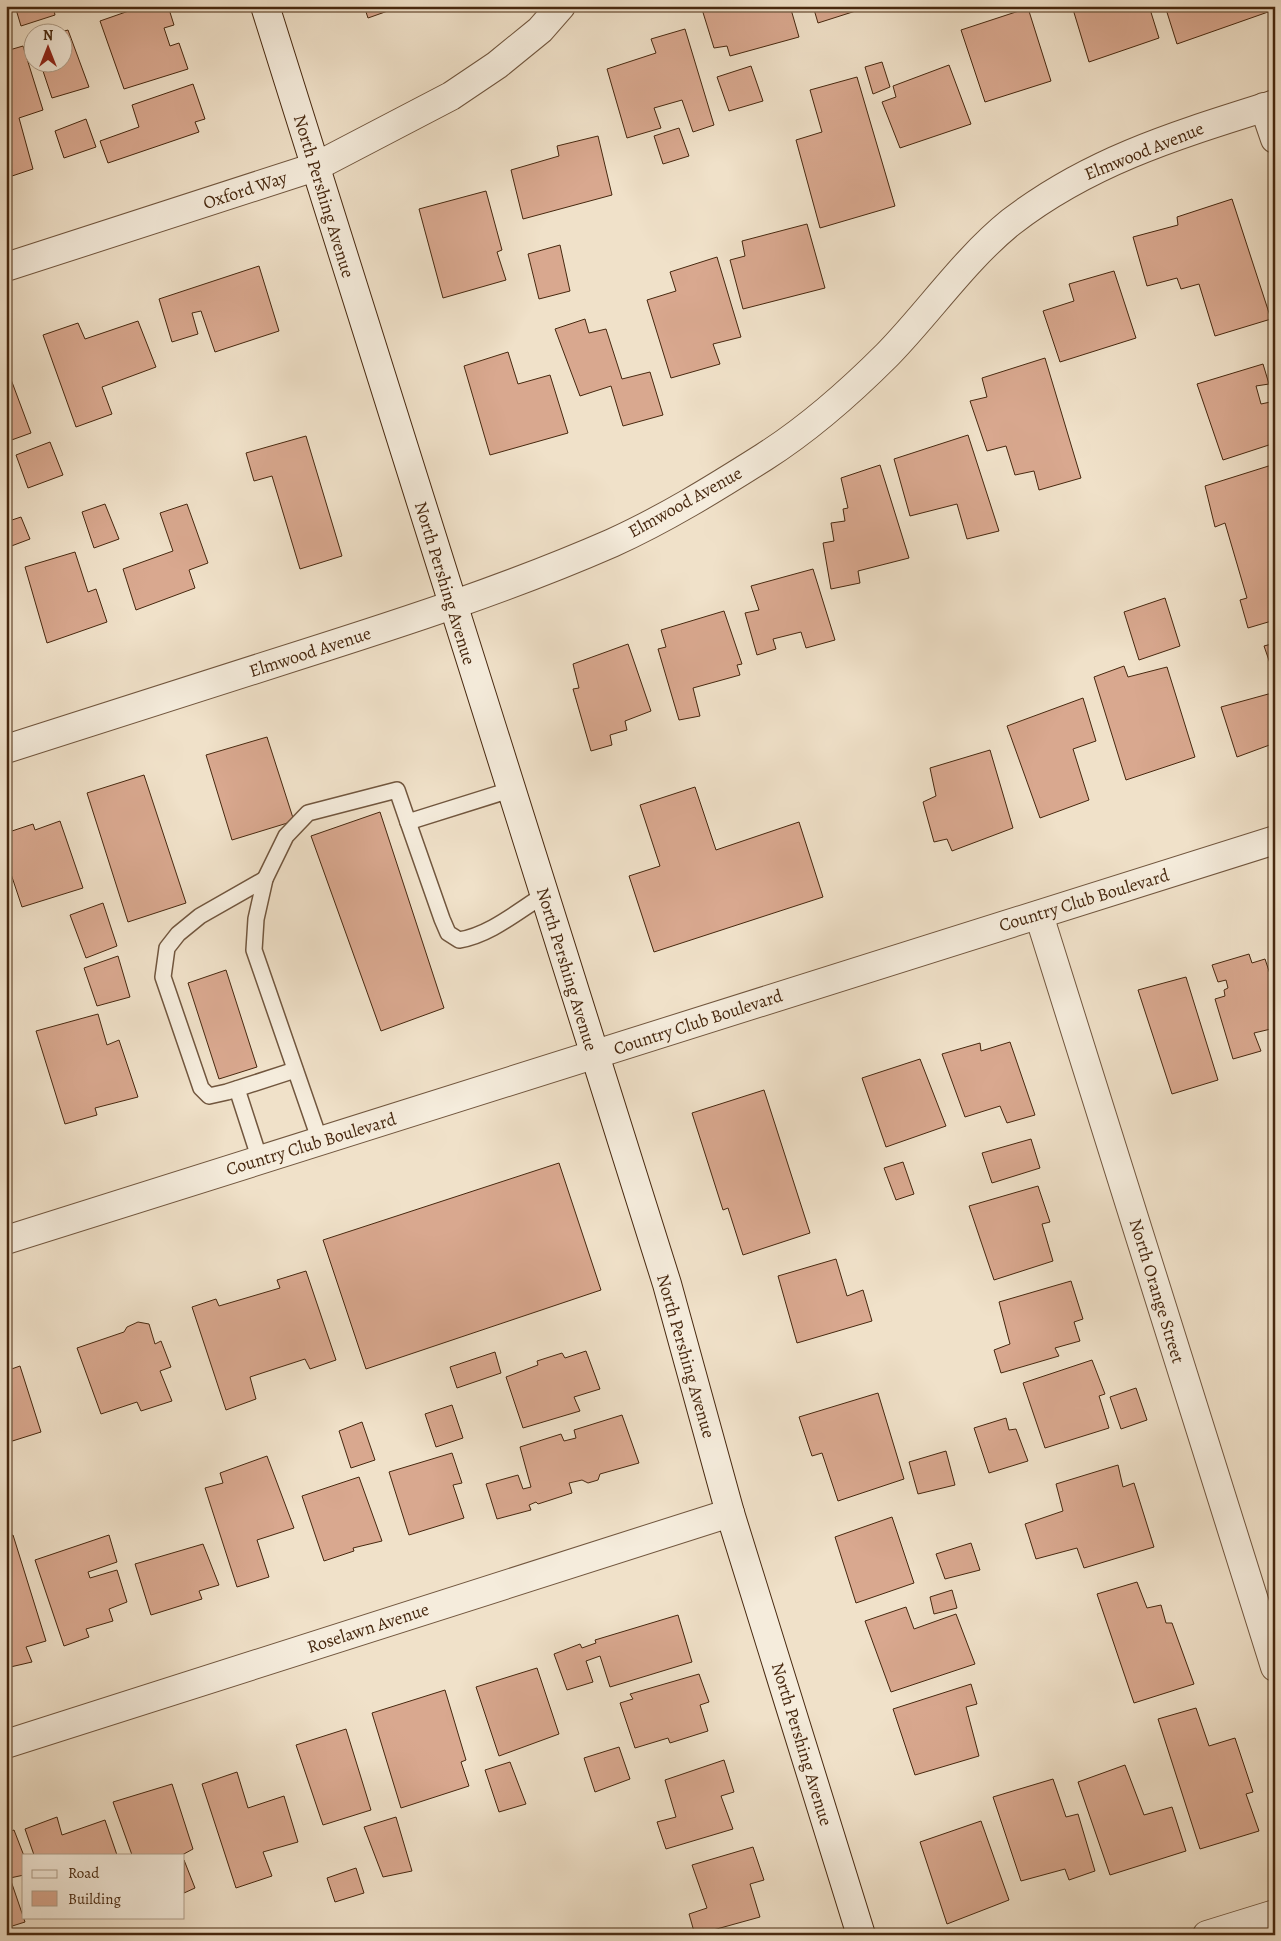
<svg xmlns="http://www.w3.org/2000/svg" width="1281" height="1941" viewBox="0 0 1281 1941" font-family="Alegreya,serif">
<rect width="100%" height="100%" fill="#f0e1c9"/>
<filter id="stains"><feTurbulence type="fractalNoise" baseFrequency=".004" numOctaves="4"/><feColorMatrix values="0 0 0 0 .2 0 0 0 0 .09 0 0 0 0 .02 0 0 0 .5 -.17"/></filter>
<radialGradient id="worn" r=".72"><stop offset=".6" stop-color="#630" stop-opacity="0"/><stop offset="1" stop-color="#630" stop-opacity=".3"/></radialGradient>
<!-- building -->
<g fill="#d9a88f" stroke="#47280f">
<polygon points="15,6 53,6 55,15 21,26"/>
<polygon points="143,6 168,6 174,25 164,28 170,46 179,43 188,69 124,89 100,21"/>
<polygon points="364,6 402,6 368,18"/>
<polygon points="701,6 790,6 799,37 730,56 727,46 714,48"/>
<polygon points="813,6 864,6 865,8 818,23"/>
<polygon points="1072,6 1149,6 1159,38 1089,62"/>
<polygon points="1165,6 1266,6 1268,12 1177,44"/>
<polygon points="1028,8 1051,81 985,102 961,30"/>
<polygon points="685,29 714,125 693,132 682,100 654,108 661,128 627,138 607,69 656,53 651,39"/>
<polygon points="68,30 89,87 52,98 40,62 62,62 61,32"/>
<polygon points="23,46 43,110 19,118 33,169 6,178 6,51"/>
<polygon points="882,62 890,87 873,94 865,67"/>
<polygon points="949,65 971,124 900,148 882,102 896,97 893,86"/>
<polygon points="751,66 763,101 729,111 717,77"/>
<polygon points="857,77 895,206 820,228 796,140 822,132 810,90"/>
<polygon points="193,84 205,119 195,122 199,132 108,163 100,141 139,127 132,105"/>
<polygon points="86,119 96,147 64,158 55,131"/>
<polygon points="679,128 689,156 663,164 654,136"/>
<polygon points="598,136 612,195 523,219 511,170 559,156 557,146"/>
<polygon points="486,191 502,250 497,252 506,280 443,298 419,209"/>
<polygon points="1232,199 1271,319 1215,336 1199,284 1181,289 1177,278 1147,286 1133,237 1178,225 1177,217"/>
<polygon points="807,224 825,288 743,309 730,260 745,256 742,241"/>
<polygon points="560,245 570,291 539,299 528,254"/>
<polygon points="717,257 741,337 713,344 720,364 671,378 647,300 676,291 670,272"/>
<polygon points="259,266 279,331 215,352 201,311 192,313 198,334 172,342 159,299"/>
<polygon points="1114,271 1136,338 1060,362 1043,311 1074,301 1069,284"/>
<polygon points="585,319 589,333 606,329 622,379 650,372 663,415 623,426 611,386 580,396 555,329"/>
<polygon points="138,321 156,367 102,387 112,414 76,427 43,335 78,323 85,339"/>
<polygon points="508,352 518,384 550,375 568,433 490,455 464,366"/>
<polygon points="1045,358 1081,478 1039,490 1034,471 1015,475 1006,446 987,451 970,401 987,397 982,378"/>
<polygon points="1263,364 1269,384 1256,386 1261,404 1275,401 1275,443 1223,460 1197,384"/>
<polygon points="6,366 31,433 6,442"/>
<polygon points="968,435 999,531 967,539 957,504 910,516 894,459"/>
<polygon points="306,436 342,556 300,569 272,476 254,481 246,453"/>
<polygon points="50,442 63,475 28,488 16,455"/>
<polygon points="1275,464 1275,620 1248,628 1240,600 1247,598 1225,523 1215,527 1205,486"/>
<polygon points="880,465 909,558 858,571 860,583 831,589 823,543 834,541 831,523 845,521 843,509 848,508 841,478"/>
<polygon points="105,504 119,539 94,548 82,512"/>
<polygon points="187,504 208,563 189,570 195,588 136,610 123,569 173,551 160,513"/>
<polygon points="21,517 30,539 6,548 6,522"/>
<polygon points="75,552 88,592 96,589 107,622 47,643 25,567"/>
<polygon points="813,569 835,640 806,648 801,632 773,639 776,649 757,655 745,613 759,610 751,586"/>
<polygon points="1165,598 1180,646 1139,660 1124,612"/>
<polygon points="724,611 742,664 737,665 740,675 693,688 700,716 679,720 658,649 666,647 661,630"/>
<polygon points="1275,643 1275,671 1273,672 1264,646"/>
<polygon points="628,644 651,711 625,721 627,730 610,735 612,745 591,751 573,689 579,688 573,664"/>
<polygon points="1124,666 1128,677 1167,667 1195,757 1126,780 1094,677"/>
<polygon points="1272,693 1275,707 1275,743 1237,757 1221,707"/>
<polygon points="1083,698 1096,741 1073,749 1089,800 1040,818 1007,726"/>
<polygon points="267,737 294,821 232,840 206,755"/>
<polygon points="990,750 1013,828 952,851 947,839 934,842 923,802 936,796 930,768"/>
<polygon points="144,775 186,903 128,922 87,793"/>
<polygon points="695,787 716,850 799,822 823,897 654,952 629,876 660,866 640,805"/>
<polygon points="380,812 444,1008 381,1031 311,836"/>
<polygon points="60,821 83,888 22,907 6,859 6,833 33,824 35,830"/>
<polygon points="103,903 117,946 86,958 70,915"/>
<polygon points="1249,954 1252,963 1265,959 1275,989 1275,1028 1254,1033 1261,1051 1233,1059 1215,999 1225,996 1224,990 1228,988 1226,980 1218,982 1212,965"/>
<polygon points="118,956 130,997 97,1006 84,968"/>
<polygon points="226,970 257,1067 219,1079 188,983"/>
<polygon points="1186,977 1218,1080 1172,1094 1138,990"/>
<polygon points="98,1014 107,1045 119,1040 138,1097 95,1108 97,1115 65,1124 36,1031"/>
<polygon points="1010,1042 1035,1115 1007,1123 1000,1106 965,1117 942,1054 980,1043 981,1051"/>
<polygon points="920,1059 946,1126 886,1147 862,1078"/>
<polygon points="764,1090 810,1233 743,1255 728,1208 723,1210 692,1113"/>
<polygon points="1031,1139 1040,1168 992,1183 982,1153"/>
<polygon points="903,1162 914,1194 896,1200 884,1168"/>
<polygon points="559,1163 601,1290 366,1369 323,1240"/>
<polygon points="1038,1186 1050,1222 1042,1224 1053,1261 994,1280 969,1206"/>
<polygon points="836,1259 847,1296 863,1290 872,1321 797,1343 778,1276"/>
<polygon points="306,1271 336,1360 310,1369 305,1359 250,1377 256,1399 226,1410 192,1307 216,1299 219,1306 280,1288 277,1280"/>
<polygon points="1071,1281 1083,1319 1074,1322 1080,1341 1055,1348 1059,1356 1001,1373 994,1350 1010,1344 999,1302"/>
<polygon points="138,1322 149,1324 155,1344 161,1341 171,1367 160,1371 172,1401 141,1411 137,1402 101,1414 77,1348 124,1332 127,1327"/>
<polygon points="586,1351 600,1389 574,1397 580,1411 523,1428 506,1377 538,1365 537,1361 562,1353 565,1358"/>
<polygon points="495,1352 501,1373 457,1388 450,1367"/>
<polygon points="1092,1360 1105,1394 1099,1396 1109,1428 1045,1448 1023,1383"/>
<polygon points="20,1366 41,1432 6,1443 6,1371"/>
<polygon points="1136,1388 1147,1420 1121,1429 1110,1397"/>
<polygon points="878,1393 904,1479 838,1501 822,1453 812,1456 799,1417"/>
<polygon points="452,1405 463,1438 436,1447 425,1414"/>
<polygon points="622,1415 639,1463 600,1474 598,1480 588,1483 582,1480 569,1483 572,1493 538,1504 536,1502 529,1505 531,1510 497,1519 486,1484 518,1475 523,1489 531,1487 520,1447 561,1434 564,1441 576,1438 574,1430"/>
<polygon points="1006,1418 1009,1430 1016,1429 1028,1461 989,1473 974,1428"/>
<polygon points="362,1422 375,1460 351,1468 339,1431"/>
<polygon points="946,1451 955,1485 918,1494 909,1462"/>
<polygon points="452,1453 462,1483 453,1485 464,1518 409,1535 389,1472"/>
<polygon points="267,1456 294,1528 257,1540 269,1577 237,1587 205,1488 223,1483 220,1473"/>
<polygon points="1118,1465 1123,1487 1134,1483 1154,1547 1084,1568 1077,1548 1036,1559 1025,1524 1063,1511 1056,1484"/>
<polygon points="359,1477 382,1541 353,1548 354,1551 324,1561 302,1496"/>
<polygon points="892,1517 914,1583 856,1603 835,1537"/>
<polygon points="13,1535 46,1641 26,1647 32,1662 6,1668 6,1537"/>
<polygon points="109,1535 117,1562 88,1572 90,1578 117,1570 127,1602 109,1609 113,1621 86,1629 89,1637 64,1646 35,1560"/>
<polygon points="971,1543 980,1570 945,1579 936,1554"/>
<polygon points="203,1544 219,1585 199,1591 202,1599 151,1615 135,1564"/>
<polygon points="1137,1582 1147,1608 1161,1605 1166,1623 1172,1623 1194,1684 1134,1703 1097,1594"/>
<polygon points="952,1590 957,1608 934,1614 930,1597"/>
<polygon points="906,1607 914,1629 956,1614 975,1664 891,1692 865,1621"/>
<polygon points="678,1615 692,1662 610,1687 600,1656 586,1661 593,1682 567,1690 554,1654 580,1644 582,1648 596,1643 595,1640"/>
<polygon points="537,1668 559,1734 499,1756 476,1687"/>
<polygon points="699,1674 709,1702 700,1705 708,1731 670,1743 668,1738 635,1748 620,1703 633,1699 630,1694"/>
<polygon points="971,1684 977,1704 966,1707 979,1756 915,1775 893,1709"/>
<polygon points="445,1690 466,1760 461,1762 469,1786 401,1808 372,1713"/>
<polygon points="1196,1708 1209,1746 1235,1738 1253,1792 1246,1794 1259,1831 1200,1849 1158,1719"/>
<polygon points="346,1729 371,1810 323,1825 296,1745"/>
<polygon points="619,1747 630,1779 595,1792 584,1758"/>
<polygon points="724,1760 734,1792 721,1796 733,1829 666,1849 657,1822 676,1817 665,1780"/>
<polygon points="510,1762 526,1804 499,1812 485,1770"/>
<polygon points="1125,1765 1144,1815 1172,1807 1186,1851 1110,1875 1078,1782"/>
<polygon points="237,1772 248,1808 284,1796 298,1842 263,1852 272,1876 236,1888 202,1784"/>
<polygon points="1053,1779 1066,1817 1078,1814 1095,1871 1069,1880 1065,1869 1021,1881 993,1797"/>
<polygon points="172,1784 193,1849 182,1855 132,1855 113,1802"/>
<polygon points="57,1817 62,1835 105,1820 117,1855 34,1855 25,1829"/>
<polygon points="396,1817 412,1871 383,1877 364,1827"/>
<polygon points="981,1821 1009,1900 947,1924 920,1842"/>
<polygon points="14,1830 24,1856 24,1875 10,1878 25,1922 6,1928 6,1833"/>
<polygon points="753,1847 764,1880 750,1884 760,1917 695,1935 689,1914 707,1908 692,1865"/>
<polygon points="184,1860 195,1888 184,1893"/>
<polygon points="356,1868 364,1893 335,1902 327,1878"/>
</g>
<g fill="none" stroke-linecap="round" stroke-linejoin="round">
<defs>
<g id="service">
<path d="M408,822L442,919L448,933L459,940C490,935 518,911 544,895"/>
<polyline points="265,879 200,916 178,934 167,948 163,977 201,1088 209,1096 227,1092 295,1070"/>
<polyline points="237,1089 260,1160"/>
<polyline points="320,1141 254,950 256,919 265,879 286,836 308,813 397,790 408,822 510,790"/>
</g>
<g id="minor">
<polyline points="1264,107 1275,139"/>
<polyline points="6,267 315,167 451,96 497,65 540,30 561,6"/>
<path d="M6,749C103,718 200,687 297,656C404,622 509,588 612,543C665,519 715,488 764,457C808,429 850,392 887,355C929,312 964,260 1011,222C1091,160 1180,134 1275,104"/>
<polyline points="1039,915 1275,1667"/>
<polyline points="6,1744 730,1513"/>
<polyline points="1207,1935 1275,1914"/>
</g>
<polyline id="tertiary" points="6,1240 1275,840"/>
<polyline id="secondary" points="265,6 667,1284 730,1513 861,1935"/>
</defs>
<!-- service casing -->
<use href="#service" stroke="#71563e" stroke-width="18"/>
<!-- minor casing -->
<use href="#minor" stroke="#71563e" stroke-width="30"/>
<!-- tertiary casing -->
<use href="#tertiary" stroke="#71563e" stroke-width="30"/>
<!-- secondary casing -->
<use href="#secondary" stroke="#47280f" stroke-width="30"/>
<!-- service -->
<use href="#service" stroke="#f5ecdc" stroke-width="15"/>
<!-- minor -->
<use href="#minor" stroke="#f5ecdc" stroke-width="28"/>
<!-- tertiary -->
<use href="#tertiary" stroke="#f5ecdc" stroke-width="28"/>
<!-- secondary -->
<use href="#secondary" stroke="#f5ecdc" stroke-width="28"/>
</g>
<g text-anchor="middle" stroke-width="5" stroke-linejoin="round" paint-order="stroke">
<!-- street labels -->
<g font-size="18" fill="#47280f" stroke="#f5ecdc">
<text transform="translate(1144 151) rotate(-22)" y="6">Elmwood Avenue</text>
<text transform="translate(245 190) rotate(-18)" y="6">Oxford Way</text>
<text transform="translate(324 196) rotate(73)" y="6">North Pershing Avenue</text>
<text transform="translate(685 502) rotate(-29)" y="6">Elmwood Avenue</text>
<text transform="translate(445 583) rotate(73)" y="6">North Pershing Avenue</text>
<text transform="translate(310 652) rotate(-18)" y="6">Elmwood Avenue</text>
<text transform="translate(1084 900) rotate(-17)" y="6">Country Club Boulevard</text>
<text transform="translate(567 969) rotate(73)" y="6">North Pershing Avenue</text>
<text transform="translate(698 1022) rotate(-18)" y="6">Country Club Boulevard</text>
<text transform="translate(311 1144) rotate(-17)" y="6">Country Club Boulevard</text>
<text transform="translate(1157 1291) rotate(73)" y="6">North Orange Street</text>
<text transform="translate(686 1356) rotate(74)" y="6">North Pershing Avenue</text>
<text transform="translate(368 1628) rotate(-18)" y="6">Roselawn Avenue</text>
<text transform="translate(802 1744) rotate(73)" y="6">North Pershing Avenue</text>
</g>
</g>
<!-- margin -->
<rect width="1281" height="1941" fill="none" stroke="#f0e1c9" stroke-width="25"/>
<rect x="8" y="8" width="1266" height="1926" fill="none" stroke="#47280f" stroke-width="2.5"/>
<rect x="12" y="12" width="1256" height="1916" fill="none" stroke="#47280f"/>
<!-- legend -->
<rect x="22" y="1854" width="162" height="65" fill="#f5ecdc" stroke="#af9e8a"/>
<rect x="32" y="1870" width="25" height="8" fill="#f5ecdc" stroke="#af9e8a"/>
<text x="68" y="1878" font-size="15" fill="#47280f">Road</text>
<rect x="32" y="1891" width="25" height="15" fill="#d9a88f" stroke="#af9e8a"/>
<text x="68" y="1904" font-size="15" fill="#47280f">Building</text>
<!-- north arrow -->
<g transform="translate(48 48)"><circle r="24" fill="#f5ecdc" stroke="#af9e8a"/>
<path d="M0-4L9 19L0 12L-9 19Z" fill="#8f2418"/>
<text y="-8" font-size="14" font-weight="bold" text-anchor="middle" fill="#47280f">N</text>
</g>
<rect width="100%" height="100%" filter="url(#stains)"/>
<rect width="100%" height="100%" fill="url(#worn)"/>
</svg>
